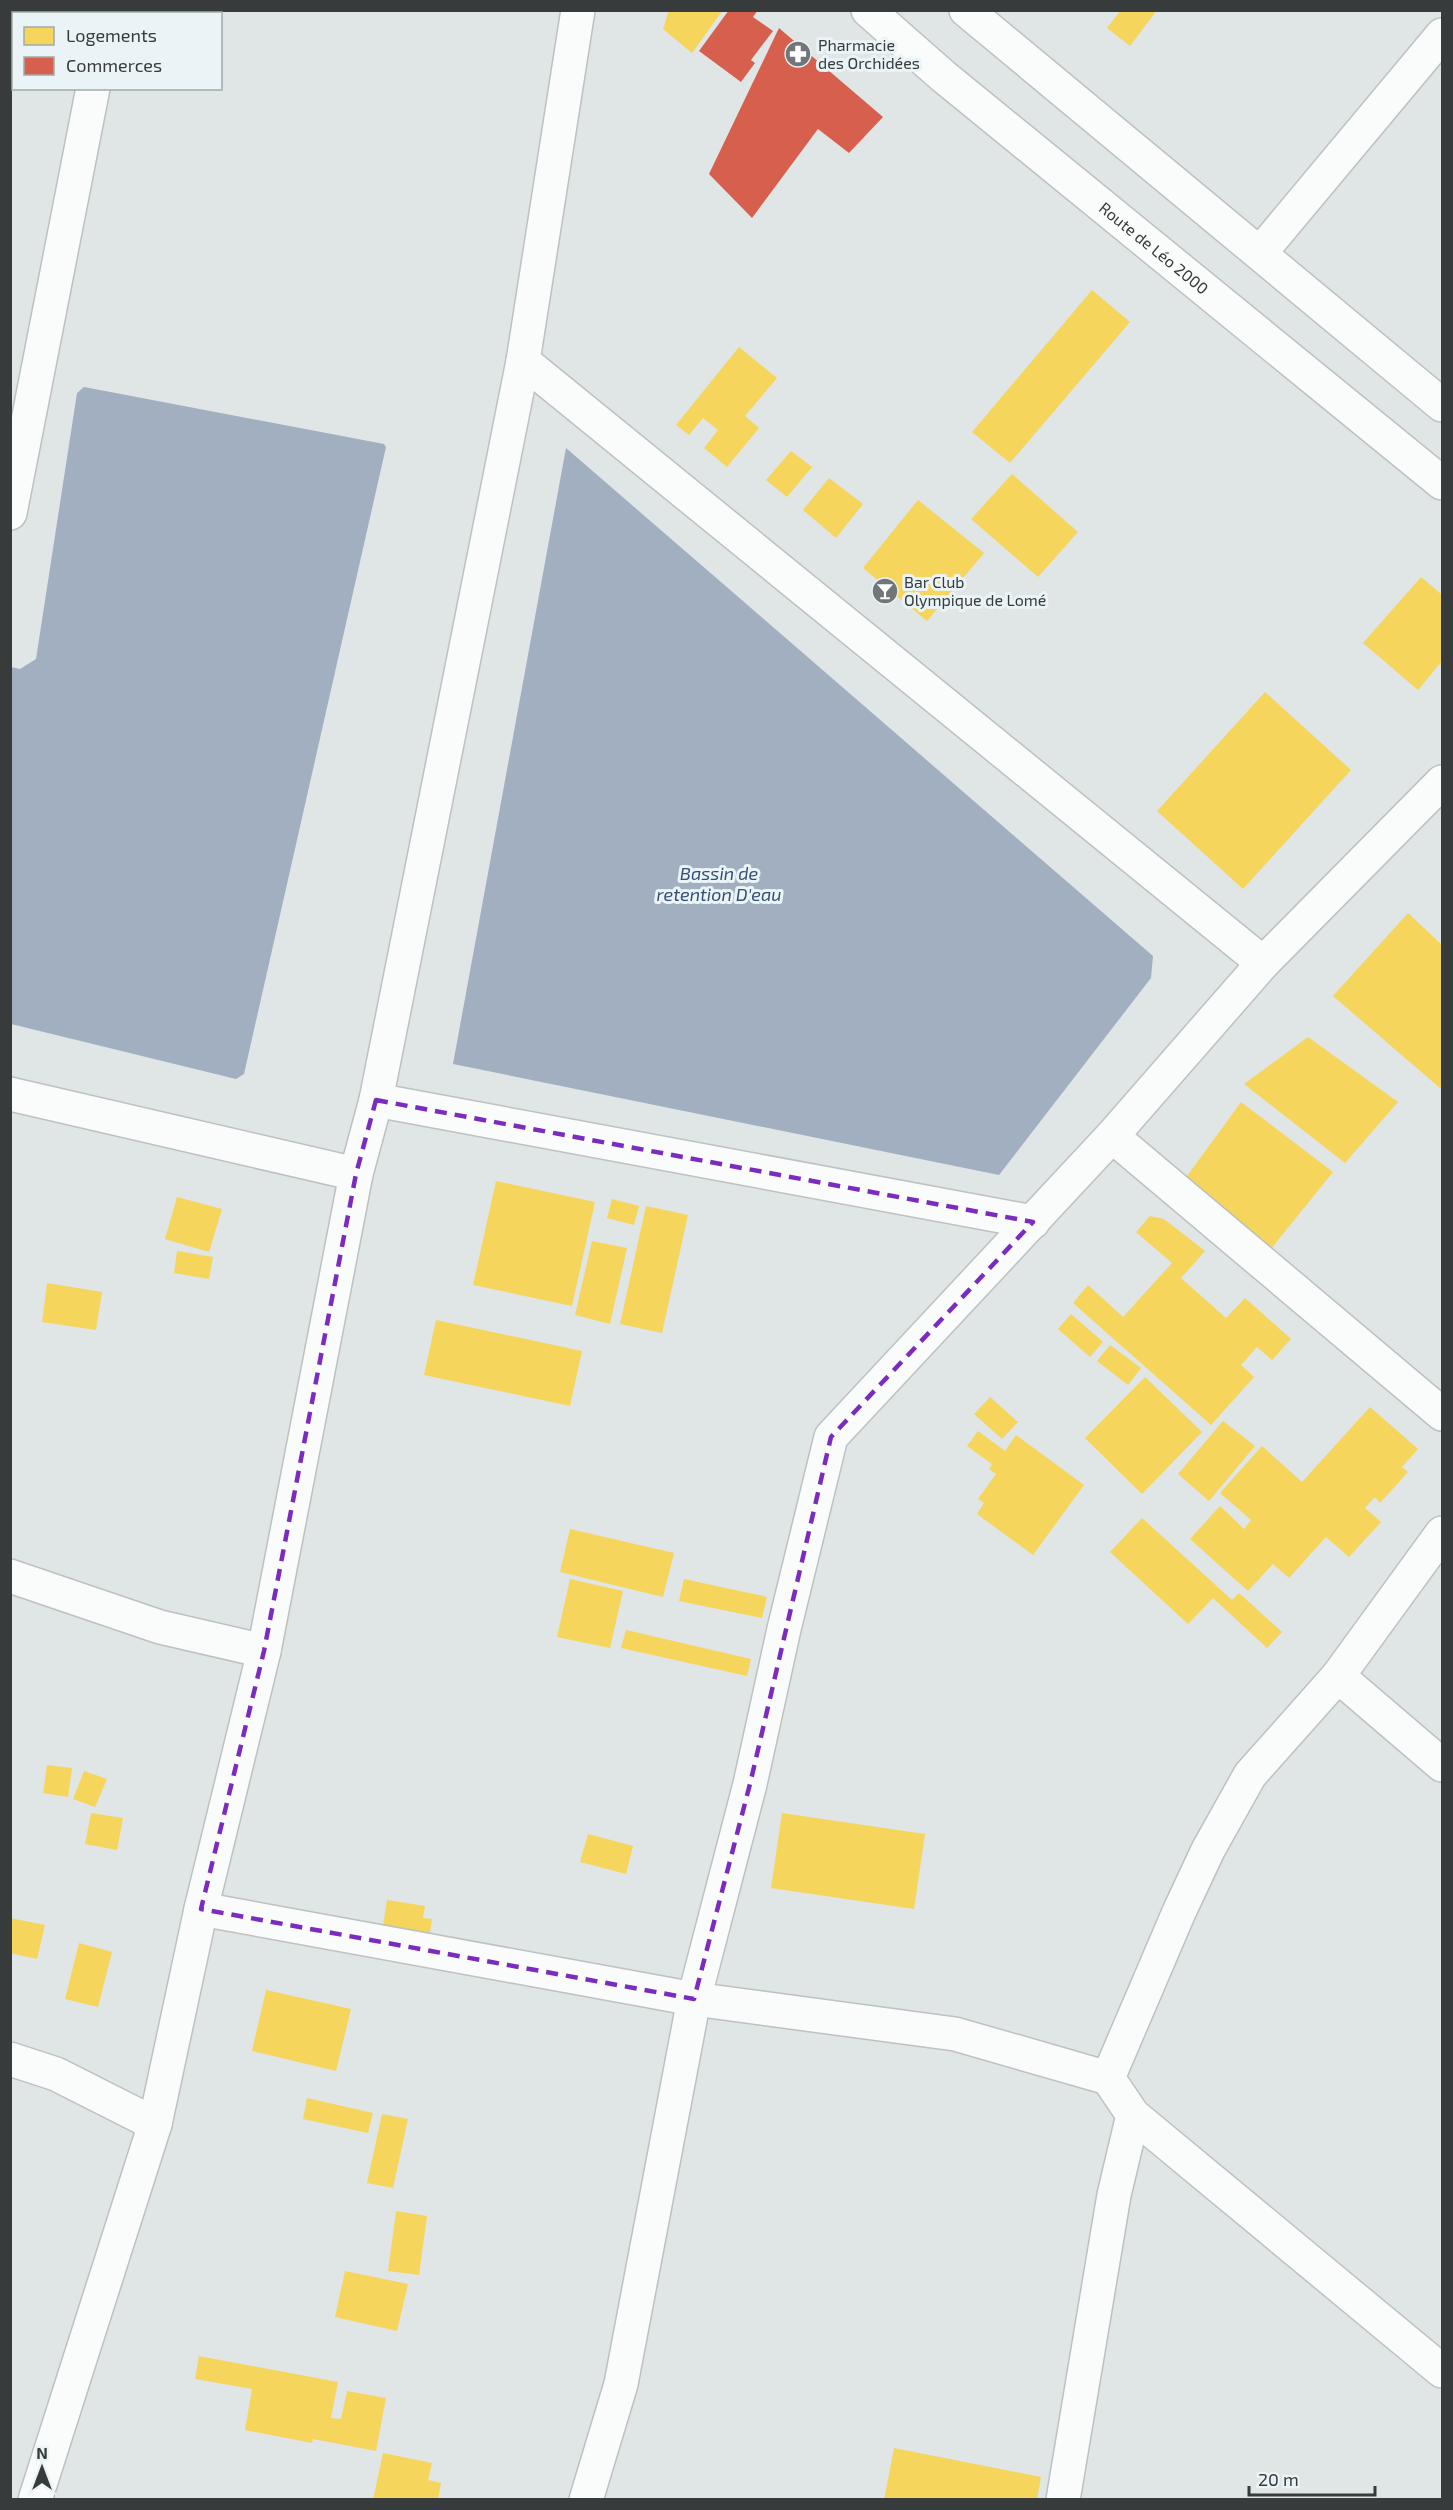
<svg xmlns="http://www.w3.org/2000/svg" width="1453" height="2510" viewBox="0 0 1453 2510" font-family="'Exo 2',sans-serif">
<rect width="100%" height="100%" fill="#e0e5e6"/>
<!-- water -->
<g fill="#a2afc0">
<polygon points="84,387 384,444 386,447 244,1074 236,1079 11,1024 11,667 20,669 36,659 77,393"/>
<polygon points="566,448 1153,956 1151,978 999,1175 453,1064"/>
</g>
<!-- homes -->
<g fill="#f6d55c">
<polygon points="669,10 723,10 692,53 663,29"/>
<polygon points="1121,10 1157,10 1130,46 1107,28"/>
<polygon points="1092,290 1130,322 1010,463 972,432"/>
<polygon points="739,347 777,378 745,416 759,428 727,467 704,448 718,430 703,418 689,435 676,425"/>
<polygon points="791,451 812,467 787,497 766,480"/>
<polygon points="1012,474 1078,532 1038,577 971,519"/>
<polygon points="829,478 863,504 836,538 803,510"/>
<polygon points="918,500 984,553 927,621 863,568"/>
<polygon points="1421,577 1442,595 1442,661 1418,690 1363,643"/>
<polygon points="1265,692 1351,770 1243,889 1157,811"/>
<polygon points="1408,913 1442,945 1442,1085 1440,1088 1333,996"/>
<polygon points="1308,1037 1398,1102 1345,1163 1244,1084"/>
<polygon points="1241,1102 1333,1172 1262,1260 1182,1183"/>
<polygon points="496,1181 595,1202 572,1306 473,1285"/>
<polygon points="177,1197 222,1209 209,1252 165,1239"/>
<polygon points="612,1199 639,1206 634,1225 607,1218"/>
<polygon points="646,1206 688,1215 662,1333 620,1324"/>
<polygon points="1150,1216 1164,1219 1205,1251 1181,1278 1226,1318 1245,1298 1291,1339 1272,1360 1257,1347 1241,1365 1254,1377 1211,1425 1073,1303 1088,1285 1123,1317 1172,1263 1136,1232"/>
<polygon points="592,1241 627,1248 610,1324 575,1315"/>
<polygon points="177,1251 213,1257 209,1279 174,1273"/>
<polygon points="47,1283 102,1292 96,1330 42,1322"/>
<polygon points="1071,1314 1103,1342 1090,1357 1058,1329"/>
<polygon points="436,1320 582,1351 570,1406 424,1375"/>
<polygon points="1110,1345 1141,1368 1128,1385 1097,1361"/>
<polygon points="1145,1377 1202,1432 1142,1494 1085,1438"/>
<polygon points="990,1397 1018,1422 1002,1439 974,1414"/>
<polygon points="1370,1407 1418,1449 1402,1467 1408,1472 1380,1503 1375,1497 1365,1508 1381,1522 1349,1557 1326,1537 1289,1578 1273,1564 1248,1591 1190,1539 1220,1506 1244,1529 1251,1520 1220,1493 1262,1446 1302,1482"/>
<polygon points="1223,1421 1255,1446 1209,1501 1178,1474"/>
<polygon points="978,1431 1005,1451 1016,1435 1084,1485 1033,1555 977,1514 984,1503 978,1499 996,1474 989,1469 992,1464 967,1446"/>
<polygon points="1142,1518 1232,1600 1239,1593 1282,1632 1267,1648 1213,1598 1188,1624 1110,1552"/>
<polygon points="570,1529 674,1553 663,1597 560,1572"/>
<polygon points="570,1579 623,1591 610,1648 557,1637"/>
<polygon points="684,1579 767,1597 762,1618 679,1601"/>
<polygon points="626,1630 751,1659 747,1676 621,1648"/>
<polygon points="47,1765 72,1768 68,1797 43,1793"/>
<polygon points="84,1771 107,1779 95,1807 73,1799"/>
<polygon points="91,1813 123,1818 117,1850 85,1844"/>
<polygon points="782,1813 925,1834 914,1909 771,1888"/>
<polygon points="588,1834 633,1846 626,1874 580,1862"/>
<polygon points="387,1900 425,1906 423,1918 432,1919 430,1933 383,1926"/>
<polygon points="10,1918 45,1925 37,1959 10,1953"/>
<polygon points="79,1943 112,1952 98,2007 65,1999"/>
<polygon points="266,1990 351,2009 336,2071 252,2051"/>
<polygon points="307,2098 373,2113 368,2133 303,2119"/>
<polygon points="382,2114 408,2119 393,2188 367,2183"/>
<polygon points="396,2211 427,2216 419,2275 388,2271"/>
<polygon points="345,2271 408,2284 397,2331 335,2317"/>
<polygon points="199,2356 338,2382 331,2418 341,2419 347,2391 386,2398 376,2451 313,2439 312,2443 245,2430 252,2389 195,2379"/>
<polygon points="894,2448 1041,2477 1037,2500 884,2500"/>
<polygon points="383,2453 432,2463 428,2480 441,2483 438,2500 373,2500"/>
</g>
<!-- shops -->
<g fill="#d6604d">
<polygon points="729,10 758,10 753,17 773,31 751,60 755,63 741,82 699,51"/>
<polygon points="779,28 883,117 849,153 818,129 752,218 709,174"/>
</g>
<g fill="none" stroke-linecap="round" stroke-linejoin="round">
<defs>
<g id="street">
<polyline points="108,14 108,10"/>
<polyline points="1260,253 1442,35"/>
<polyline points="523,361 1263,963"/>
<polyline points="10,513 93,88"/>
<polyline points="10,1094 356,1174"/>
<polyline points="376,1100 1033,1222"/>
<polyline points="1112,1136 1442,1414"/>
<polyline points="10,1576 160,1627 264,1651"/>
<polyline points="1338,1676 1442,1765"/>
<polyline points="201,1909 694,1999 955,2034 1108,2078"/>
<polyline points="10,2059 56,2074 155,2124"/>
<polyline points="1133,2115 1442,2371"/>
<polyline points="35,2500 155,2124 201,1909 264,1651 356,1174 376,1100 523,361 578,10"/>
<polyline points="586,2500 621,2384 694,1999 750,1784 784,1629 831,1437 1112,1136 1263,963 1442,782"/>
<polyline points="1063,2500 1114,2195 1133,2115 1108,2078 1179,1912 1208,1850 1250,1775 1338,1676 1442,1533"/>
</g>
<g id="secondary">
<path id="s1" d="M868,10L943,76L1442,483"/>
<polyline points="966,10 1442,405"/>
</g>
</defs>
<!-- street casing -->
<use href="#street" stroke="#bdc1c1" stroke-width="36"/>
<!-- secondary casing -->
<use href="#secondary" stroke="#bdc1c1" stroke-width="36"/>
<!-- street -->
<use href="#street" stroke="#fafbfb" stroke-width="33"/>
<!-- secondary -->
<use href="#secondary" stroke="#fafbfb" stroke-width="33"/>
</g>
<!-- marked area -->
<path fill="none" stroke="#7b2cbf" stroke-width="4.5" stroke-dasharray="12 8" stroke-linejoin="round" d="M376,1100L1033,1222L831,1437L750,1784L694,1999L201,1909L264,1651L356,1174Z"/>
<!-- icons -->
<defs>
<symbol id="pharmacy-disc" viewBox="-11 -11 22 22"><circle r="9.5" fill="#727678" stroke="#eaf4f6"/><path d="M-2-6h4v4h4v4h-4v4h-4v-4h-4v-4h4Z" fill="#fff"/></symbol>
<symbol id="bar-disc" viewBox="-11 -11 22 22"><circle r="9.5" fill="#727678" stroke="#eaf4f6"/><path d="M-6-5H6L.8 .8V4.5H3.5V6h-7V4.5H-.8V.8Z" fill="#fff"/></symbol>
</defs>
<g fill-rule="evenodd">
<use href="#pharmacy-disc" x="783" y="39" width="30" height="30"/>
<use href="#bar-disc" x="870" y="576" width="30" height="30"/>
</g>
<g text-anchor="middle" stroke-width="6" stroke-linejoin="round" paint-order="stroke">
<!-- poi labels -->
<g font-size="16" fill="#373b3c" stroke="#eaf4f6" text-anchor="start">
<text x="818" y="51">Pharmacie<tspan x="818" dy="18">des Orchidées</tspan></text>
<text x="904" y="588">Bar Club<tspan x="904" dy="18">Olympique de Lomé</tspan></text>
</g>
<!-- street labels -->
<g font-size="16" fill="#373b3c" stroke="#eaf4f6">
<text dy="6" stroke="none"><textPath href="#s1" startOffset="372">Route de Léo 2000</textPath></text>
</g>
<!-- water labels -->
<g font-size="18" font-style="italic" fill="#354f75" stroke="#eaf4f6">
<text x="719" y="880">Bassin de<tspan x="719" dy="21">retention D'eau</tspan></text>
</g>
</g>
<!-- border -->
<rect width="1453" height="2510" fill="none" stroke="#373b3c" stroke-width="24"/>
<!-- legend -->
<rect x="12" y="12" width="210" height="78" fill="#eaf4f6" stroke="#a2aaac" stroke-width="1.5"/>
<rect x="24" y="27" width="30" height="18" fill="#f6d55c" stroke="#a2aaac" stroke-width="1.5"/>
<text x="66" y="42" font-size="18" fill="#373b3c">Logements</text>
<rect x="24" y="57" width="30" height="18" fill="#d6604d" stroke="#a2aaac" stroke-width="1.5"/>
<text x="66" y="72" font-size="18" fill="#373b3c">Commerces</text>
<!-- north arrow -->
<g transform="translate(42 2468)" stroke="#eaf4f6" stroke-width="4.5" paint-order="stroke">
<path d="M0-4.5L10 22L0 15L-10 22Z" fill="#373b3c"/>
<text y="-9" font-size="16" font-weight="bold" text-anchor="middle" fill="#373b3c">N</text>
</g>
<!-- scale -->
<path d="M1249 2486v9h126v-9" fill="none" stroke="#373b3c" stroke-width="3"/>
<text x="1258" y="2486" font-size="18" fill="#373b3c" stroke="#eaf4f6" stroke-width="4.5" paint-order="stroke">20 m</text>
</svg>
